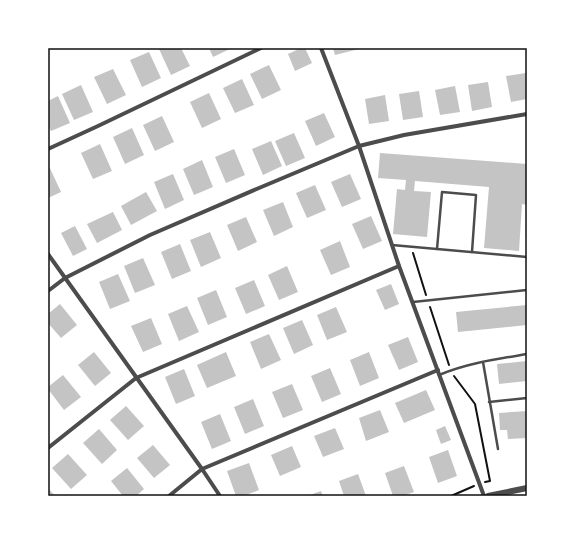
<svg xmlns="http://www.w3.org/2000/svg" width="575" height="544" viewBox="0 0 575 544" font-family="'DejaVu Sans',sans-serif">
<rect width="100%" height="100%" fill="#fff"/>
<!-- building -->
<g fill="#c4c4c4">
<polygon points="161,48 181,48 190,66 171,75 159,49"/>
<polygon points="209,48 232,48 213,57"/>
<polygon points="301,48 305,48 312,63 295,71 288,54"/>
<polygon points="333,48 359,48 359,49 335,55"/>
<polygon points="149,52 161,78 142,87 130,60"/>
<polygon points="269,65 281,90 262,99 250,74"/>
<polygon points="113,69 126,95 107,104 94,77"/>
<polygon points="526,73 527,99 511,102 506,76"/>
<polygon points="242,79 254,105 235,113 223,88"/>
<polygon points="488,82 492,107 472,111 468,85"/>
<polygon points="81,85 93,112 74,120 62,94"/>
<polygon points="455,86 460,112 440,115 435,90"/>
<polygon points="419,91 423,117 403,120 399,94"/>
<polygon points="209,93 221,119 202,128 190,102"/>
<polygon points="385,95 389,121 369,124 365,99"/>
<polygon points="58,96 70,123 51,131 48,125 48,101"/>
<polygon points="324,113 335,137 316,146 305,121"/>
<polygon points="162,116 174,142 155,151 143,125"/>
<polygon points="132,128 144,155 125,164 113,137"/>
<polygon points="294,133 305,158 286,166 275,141"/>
<polygon points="271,141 282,166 263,175 252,149"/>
<polygon points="100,144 112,171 93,179 81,153"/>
<polygon points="234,149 245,175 226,183 215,157"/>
<polygon points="380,153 527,164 527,205 522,204 519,251 484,248 489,187 415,181 414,191 431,192 427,237 393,234 397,189 405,190 406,180 378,178"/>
<polygon points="202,160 213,187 194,195 183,169"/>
<polygon points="48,164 61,192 48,198"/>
<polygon points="173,174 184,200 165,209 154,182"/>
<polygon points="350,174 361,199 342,207 331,182"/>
<polygon points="315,185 326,210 307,218 296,193"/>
<polygon points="146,192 157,211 131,225 121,206"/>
<polygon points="283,202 293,227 274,236 263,210"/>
<polygon points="113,212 122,230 97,243 87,224"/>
<polygon points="371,216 382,241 363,249 352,224"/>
<polygon points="246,217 257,242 238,251 227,225"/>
<polygon points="75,226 87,249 73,256 61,233"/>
<polygon points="210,232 221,258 201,267 190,240"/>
<polygon points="340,241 350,267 331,275 320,250"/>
<polygon points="180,244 191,271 172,279 161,252"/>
<polygon points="143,258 155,285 135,293 124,266"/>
<polygon points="287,266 298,292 279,300 268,275"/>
<polygon points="118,274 130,301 110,309 99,282"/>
<polygon points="254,280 265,306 246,314 235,288"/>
<polygon points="391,284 399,304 385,310 376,290"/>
<polygon points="216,290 227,317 208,325 197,298"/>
<polygon points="60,304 77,325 61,338 48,323 48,314"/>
<polygon points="527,305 527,325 458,332 456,312"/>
<polygon points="187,306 199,332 179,341 168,314"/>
<polygon points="336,307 347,332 327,340 317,315"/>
<polygon points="151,318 162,344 143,352 131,326"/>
<polygon points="302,320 313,345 294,354 283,328"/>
<polygon points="269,334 281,360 261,369 250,342"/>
<polygon points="408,337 418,362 399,370 388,345"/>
<polygon points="94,352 111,373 95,386 78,365"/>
<polygon points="226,352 236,376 207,388 197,365"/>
<polygon points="369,352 379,378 360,386 350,360"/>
<polygon points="527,361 527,381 499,384 497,364"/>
<polygon points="330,368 341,394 322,402 311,376"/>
<polygon points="184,369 195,396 176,404 165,377"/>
<polygon points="63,375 81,397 64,410 48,389 48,387"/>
<polygon points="292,384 303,410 283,418 272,392"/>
<polygon points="426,390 435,410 404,423 395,403"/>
<polygon points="253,399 264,426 245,434 234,407"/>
<polygon points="126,406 144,426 128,440 110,420"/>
<polygon points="380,410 389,432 366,441 359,418"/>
<polygon points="527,411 527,438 508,439 507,430 500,430 499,413"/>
<polygon points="220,414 231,441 212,449 201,422"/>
<polygon points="445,426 451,440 441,444 436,430"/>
<polygon points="335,428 344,449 323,457 314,436"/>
<polygon points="99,429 117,450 102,464 83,443"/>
<polygon points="153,445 170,465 154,478 137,458"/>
<polygon points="292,446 301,467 280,476 271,455"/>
<polygon points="448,450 457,476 438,483 429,457"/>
<polygon points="68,454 87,475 71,489 52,468"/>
<polygon points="249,463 259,490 243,496 236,496 227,471"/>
<polygon points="404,466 414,492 402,496 393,496 385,473"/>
<polygon points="127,468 144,489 136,496 123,496 111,481"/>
<polygon points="358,474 366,496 344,496 339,481"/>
<polygon points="48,488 55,496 48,496"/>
<polygon points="321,491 323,496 307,496"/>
</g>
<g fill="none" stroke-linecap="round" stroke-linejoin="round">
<!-- path -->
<g stroke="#111" stroke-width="2">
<polyline points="413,253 426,295"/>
<polyline points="430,307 449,365"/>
<polyline points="454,376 475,404 490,481 485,482"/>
<polyline points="451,496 474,486"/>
</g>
<!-- service -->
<g stroke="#4c4c4c" stroke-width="2.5">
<polyline points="392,245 527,257"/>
<polyline points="437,249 442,192 476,195 472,252"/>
<polyline points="413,302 527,290"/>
<polyline points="483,362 498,449"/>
<path d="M439,375C468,363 497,359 527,354"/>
<polyline points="489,402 527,398"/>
</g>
<!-- minor -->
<g stroke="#4c4c4c" stroke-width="4">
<polyline points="321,48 359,146 399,266 484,496"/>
<polyline points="48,149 98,126 261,48"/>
<polyline points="48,254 202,469 220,496"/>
<polyline points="48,291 65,278 150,235 259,188 359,146 404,135 527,114"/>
<polyline points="48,448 136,378 399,266"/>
<polyline points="169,496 202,469 438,370"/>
</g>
<!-- tertiary -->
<polyline stroke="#4c4c4c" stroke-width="6" points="488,496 527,488"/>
</g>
<!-- border -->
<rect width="575" height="544" fill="none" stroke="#ffffff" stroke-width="98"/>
<rect x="49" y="49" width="477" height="446" fill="none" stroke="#111" stroke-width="1.5"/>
</svg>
